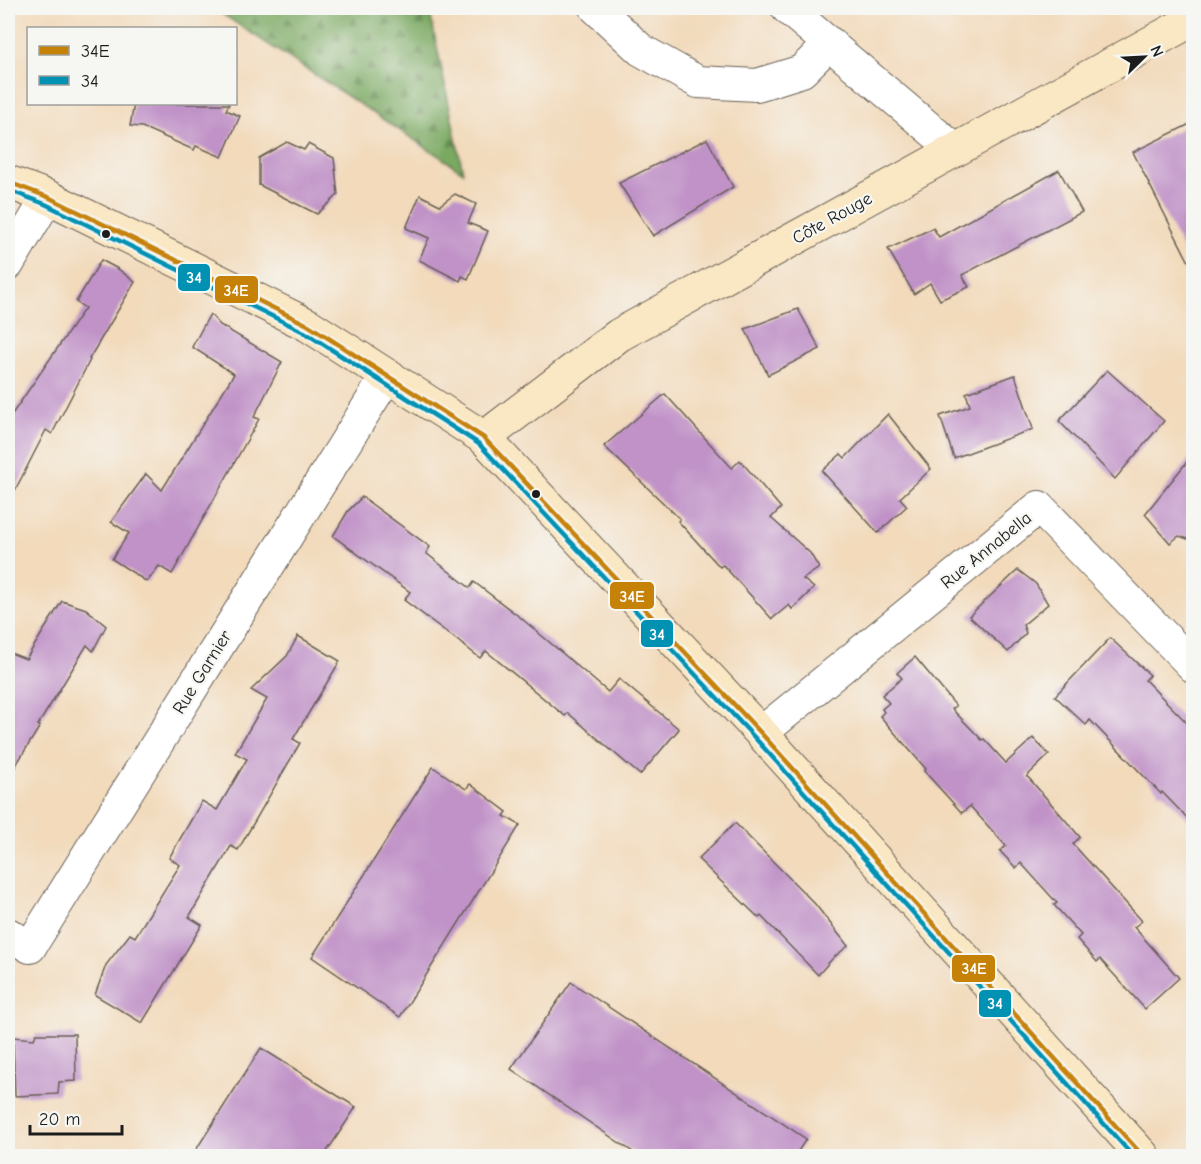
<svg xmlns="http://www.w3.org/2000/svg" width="1201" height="1164" viewBox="0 0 1201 1164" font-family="'Comic Neue',sans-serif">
<defs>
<pattern id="forest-firs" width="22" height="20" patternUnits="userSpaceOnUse" patternTransform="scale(1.5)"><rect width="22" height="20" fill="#7aa962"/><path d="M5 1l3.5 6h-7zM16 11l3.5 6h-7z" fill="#638950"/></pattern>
</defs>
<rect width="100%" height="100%" fill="#f6f6f2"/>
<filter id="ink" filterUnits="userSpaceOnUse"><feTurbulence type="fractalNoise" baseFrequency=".0167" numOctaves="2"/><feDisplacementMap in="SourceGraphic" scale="12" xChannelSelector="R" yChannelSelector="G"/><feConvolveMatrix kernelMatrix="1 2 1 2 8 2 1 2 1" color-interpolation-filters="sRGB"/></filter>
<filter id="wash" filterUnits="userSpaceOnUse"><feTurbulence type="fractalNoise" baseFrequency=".008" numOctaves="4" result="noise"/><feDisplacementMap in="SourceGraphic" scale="24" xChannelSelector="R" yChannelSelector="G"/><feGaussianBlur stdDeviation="1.35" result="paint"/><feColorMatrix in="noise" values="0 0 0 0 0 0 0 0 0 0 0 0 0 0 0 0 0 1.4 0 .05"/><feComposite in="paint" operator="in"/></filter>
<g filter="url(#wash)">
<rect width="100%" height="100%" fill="#f2dabb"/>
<!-- forest -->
<polygon fill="url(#forest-firs)" stroke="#4b623f" stroke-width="1.5" points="213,8 429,8 463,172"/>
<g id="blocks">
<!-- building -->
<g fill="#c092c7">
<polygon points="134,104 229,104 226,110 240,116 222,157 196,146 194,150 142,127 130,126"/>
<polygon points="1194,122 1194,272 1133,152"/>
<polygon points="707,139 733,187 653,236 619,183"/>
<polygon points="287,142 304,150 308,144 334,158 338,195 317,214 259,185 259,158"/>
<polygon points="1059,170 1082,212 962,275 969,287 940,300 930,283 914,294 888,249 933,228 939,237"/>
<polygon points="455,194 476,204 468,223 488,231 468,279 462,276 460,281 419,260 429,238 406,228 420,195 440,205"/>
<polygon points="101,260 118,269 135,282 89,359 90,360 52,434 46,430 8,504 8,420 85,308 76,302"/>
<polygon points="798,309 820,349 768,375 745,329"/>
<polygon points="210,314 220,325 282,362 254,417 259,419 172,574 159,566 147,582 112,559 129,533 111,522 146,474 162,490 234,374 192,347"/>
<polygon points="1107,370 1164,421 1115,479 1059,421"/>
<polygon points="1015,375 1033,429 954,458 940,416 970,406 966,393"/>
<polygon points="665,394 732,468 740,460 781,508 771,518 810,553 819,568 803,579 814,588 792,609 789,605 772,619 723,565 720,567 678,521 680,519 604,446"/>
<polygon points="888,414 931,469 900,498 907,506 878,533 822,471 841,454 845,458"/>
<polygon points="1194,453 1194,541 1179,536 1170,543 1145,514"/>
<polygon points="362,497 430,547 426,553 470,588 474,582 521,618 608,692 619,679 679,729 640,775 568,713 565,716 486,651 480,658 453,637 404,600 410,592 333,536 348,511"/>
<polygon points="1018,570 1036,584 1048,604 1023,625 1026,633 1008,652 969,616"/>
<polygon points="62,601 86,609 106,626 93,651 87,645 38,725 40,726 8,778 8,652 26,659"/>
<polygon points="298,636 340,661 293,739 300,743 238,850 231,846 189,917 202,925 142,1023 95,995 106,965 130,934 135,937 180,865 169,858 202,801 217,810 247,759 235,753 267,699 251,690 287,656"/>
<polygon points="1110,638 1150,675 1145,680 1194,730 1194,825 1162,792 1161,794 1090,720 1086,725 1055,696"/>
<polygon points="915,657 956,706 952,709 982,740 984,739 1006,763 1033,738 1049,755 1027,776 1080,837 1073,844 1142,921 1134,927 1179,978 1145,1009 1100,959 1097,962 1077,939 1081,935 1054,905 1057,903 1021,863 1016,868 1000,851 1006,846 970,806 962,813 924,771 926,769 880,716 884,712 882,709 889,703 882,695 902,678 897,673"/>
<polygon points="433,767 466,789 470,784 507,812 504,816 520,825 400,1017 312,957"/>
<polygon points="735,823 815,904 848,946 832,959 818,975 761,916 759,918 698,859"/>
<polygon points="571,982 806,1139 795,1156 639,1156 511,1069"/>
<polygon points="36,1034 75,1034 76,1081 59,1082 58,1094 15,1096 13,1037 34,1039"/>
<polygon points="261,1048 356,1107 324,1156 192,1156"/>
</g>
</g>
</g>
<g filter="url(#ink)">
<use href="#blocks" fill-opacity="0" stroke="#675e54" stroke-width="1.5"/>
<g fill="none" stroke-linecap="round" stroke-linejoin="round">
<defs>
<g id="street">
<polyline points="596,8 641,50 698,82 757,85 802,71 830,43"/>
<polyline points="787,8 955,150"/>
<polyline points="8,264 48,197"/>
<polyline points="761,733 1039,507 1194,667"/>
<polyline points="8,934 30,947 387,376"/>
</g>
<g id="secondary">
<polyline points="8,182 48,197 308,325 484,438 761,733 1143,1156"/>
<polyline points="484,438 619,335 1194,19"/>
</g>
</defs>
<!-- street casing -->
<use href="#street" stroke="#675e54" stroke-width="34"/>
<!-- secondary casing -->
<use href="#secondary" stroke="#675e54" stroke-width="35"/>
<!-- street -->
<use href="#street" stroke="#fff" stroke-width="32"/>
<!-- secondary -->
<use href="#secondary" stroke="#fae7c3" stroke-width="33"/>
<defs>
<polyline id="bus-1" points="8,182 48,197 308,325 484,438 761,733 1143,1156"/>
<polyline id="bus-2" points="8,190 45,204 304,332 479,444 755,738 1133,1156"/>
</defs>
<!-- bus-1 casing -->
<use href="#bus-1" stroke="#f6f6f2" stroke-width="9"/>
<!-- bus-2 casing -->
<use href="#bus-2" stroke="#f6f6f2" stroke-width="9"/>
<!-- bus-1 -->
<use href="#bus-1" stroke="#c68207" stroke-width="4.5"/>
<!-- bus-2 -->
<use href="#bus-2" stroke="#0091b3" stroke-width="4.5"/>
</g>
</g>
<!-- markers -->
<g fill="#1c1c1c" stroke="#f6f6f2" stroke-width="2">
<circle cx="106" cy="234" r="5"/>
<circle cx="536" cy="494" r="5"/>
</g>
<g text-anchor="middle" stroke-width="4.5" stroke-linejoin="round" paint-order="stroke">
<!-- street labels -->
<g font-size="18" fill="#1c1c1c" stroke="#f6f6f2">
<text transform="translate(832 218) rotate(-29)" y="6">Côte Rouge</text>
<text transform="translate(986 550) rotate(-39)" y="6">Rue Annabella</text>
<text transform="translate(202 672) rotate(-58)" y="6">Rue Garnier</text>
</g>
</g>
<g stroke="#f6f6f2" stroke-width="2">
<rect x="177" y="263" width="34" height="29" rx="6" fill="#0091b3"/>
<rect x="214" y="275" width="45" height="29" rx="6" fill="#c68207"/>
<rect x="609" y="581" width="46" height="29" rx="6" fill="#c68207"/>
<rect x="640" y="619" width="34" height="29" rx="6" fill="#0091b3"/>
<rect x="951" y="954" width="45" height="29" rx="6" fill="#c68207"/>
<rect x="978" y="989" width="34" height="29" rx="6" fill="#0091b3"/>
</g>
<g font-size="16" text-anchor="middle" font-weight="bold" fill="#fff">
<text x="194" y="283">34</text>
<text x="236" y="296">34E</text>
<text x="632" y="602">34E</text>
<text x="657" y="640">34</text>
<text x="974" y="974">34E</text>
<text x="995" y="1009">34</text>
</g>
<!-- margin -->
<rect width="1201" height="1164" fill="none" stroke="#f6f6f2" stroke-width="30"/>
<!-- legend -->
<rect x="27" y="27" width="210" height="78" fill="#f6f6f2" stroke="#9f9f9c" stroke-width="1.5"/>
<rect x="39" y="46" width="30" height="9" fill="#c68207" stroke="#9f9f9c" stroke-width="1.5"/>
<text x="81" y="57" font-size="18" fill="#1c1c1c">34E</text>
<rect x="39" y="76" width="30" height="9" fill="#0091b3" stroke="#9f9f9c" stroke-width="1.5"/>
<text x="81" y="87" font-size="18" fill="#1c1c1c">34</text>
<!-- north arrow -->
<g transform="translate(1144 57) rotate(66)" stroke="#f6f6f2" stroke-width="4.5" paint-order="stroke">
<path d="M0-4.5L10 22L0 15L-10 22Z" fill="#1c1c1c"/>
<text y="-9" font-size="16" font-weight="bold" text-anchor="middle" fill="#1c1c1c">N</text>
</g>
<!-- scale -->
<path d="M30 1125v9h92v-9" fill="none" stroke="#1c1c1c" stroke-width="3"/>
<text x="39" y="1125" font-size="18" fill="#1c1c1c" stroke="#f6f6f2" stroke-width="4.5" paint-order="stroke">20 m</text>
</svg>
